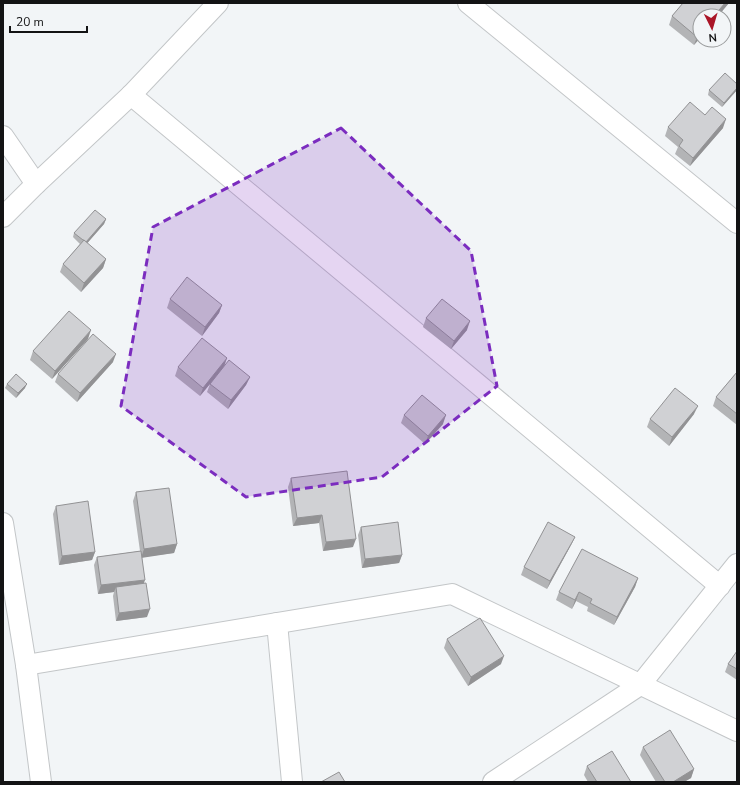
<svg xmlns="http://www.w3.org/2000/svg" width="740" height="785" viewBox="0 0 740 785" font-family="'Nunito Sans',sans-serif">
<rect width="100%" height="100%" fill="#f2f5f7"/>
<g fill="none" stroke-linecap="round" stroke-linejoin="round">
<defs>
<g id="street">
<polyline points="468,3 737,223"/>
<polyline points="131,95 720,586"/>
<polyline points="3,136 36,184"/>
<polyline points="3,217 36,184 131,95 218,3"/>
<polyline points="3,523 26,665 41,782"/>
<polyline points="277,623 292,782"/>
<polyline points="26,665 452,594 737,731"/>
<polyline points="493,782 640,685 737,564"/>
</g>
</defs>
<!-- street casing -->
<use href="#street" stroke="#c3c6c8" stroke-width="22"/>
<!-- street -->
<use href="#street" stroke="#fff" stroke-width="20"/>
</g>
<!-- wall -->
<g fill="#b3b4b6">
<polygon points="683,3 729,3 718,16 700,16 700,38 694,45 669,25 672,16"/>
<polygon points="737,84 737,90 722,107 708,95 709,90"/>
<polygon points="705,115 723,128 690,166 675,154 678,147 665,136 668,127"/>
<polygon points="106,219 104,224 87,243 106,259 103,268 81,292 60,272 63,264 80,244 73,237 74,233"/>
<polygon points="170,299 222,305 219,313 202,336 167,308"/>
<polygon points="426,318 467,330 451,349 423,327"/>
<polygon points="88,339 52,379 30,360 33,351"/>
<polygon points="113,362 77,402 55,382 58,374"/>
<polygon points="224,366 250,377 246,385 228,409 207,392 210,384 200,396 175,376 178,367"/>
<polygon points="737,372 737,425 713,406 716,397"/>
<polygon points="7,384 25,388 16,398 5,388"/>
<polygon points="694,414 669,446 647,427 650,419"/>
<polygon points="404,415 443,424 425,444 401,423"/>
<polygon points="291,478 353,547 323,551 319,523 293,526 288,487"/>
<polygon points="136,492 177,544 174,553 142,557 147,617 116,621 113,596 114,592 98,594 94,565 97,557 140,551 133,501"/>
<polygon points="56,506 95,552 92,560 59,565 53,514"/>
<polygon points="361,527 402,555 399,563 362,568 358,535"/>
<polygon points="575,537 571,545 547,589 521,575 524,567"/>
<polygon points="638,578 635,587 614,625 587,611 588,607 576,601 572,609 556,600 559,592"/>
<polygon points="447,639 501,664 468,686 444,648"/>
<polygon points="737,651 737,680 725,672 728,664"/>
<polygon points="643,747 694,769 691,778 684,782 656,782 640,755"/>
<polygon points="587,766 631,782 588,782 584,775"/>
</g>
<!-- shaded-wall -->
<g fill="#929294">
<polygon points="725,3 729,3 718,16 714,16"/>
<polygon points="700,34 700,38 694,45 697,37"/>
<polygon points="737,88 737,90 722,107 724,103"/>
<polygon points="726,119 723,128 690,166 693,158"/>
<polygon points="106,219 104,224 84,247 86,242"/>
<polygon points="106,259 103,268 81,292 84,283"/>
<polygon points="222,305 219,313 202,336 205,327"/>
<polygon points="470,321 467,330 451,349 454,341"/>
<polygon points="91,330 88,339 52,379 55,371"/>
<polygon points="116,354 113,362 77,402 80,393"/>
<polygon points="227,358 224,367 200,396 203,388"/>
<polygon points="250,377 246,385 228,409 231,400"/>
<polygon points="27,384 25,388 16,398 18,393"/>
<polygon points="698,406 694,414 669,446 672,437"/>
<polygon points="446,415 443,424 425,444 428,436"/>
<polygon points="322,515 319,523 293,526 297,518"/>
<polygon points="575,537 571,545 547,589 550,581"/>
<polygon points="356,539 353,547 323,551 326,542"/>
<polygon points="177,544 174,553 141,558 144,549"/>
<polygon points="95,552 92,560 59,565 62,556"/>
<polygon points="402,555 399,563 362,568 365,559"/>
<polygon points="638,578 635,587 614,625 617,617"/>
<polygon points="145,580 142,588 116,587 114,592 98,594 101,585"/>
<polygon points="579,592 576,601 572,609 575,600"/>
<polygon points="150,609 147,617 116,621 119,613"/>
<polygon points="504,656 501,664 468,686 471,677"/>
<polygon points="694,769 691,778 684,782 673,782"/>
</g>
<!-- building -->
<g fill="#d0d1d4" stroke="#929294">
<polygon points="683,3 725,3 714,16 700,16 700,34 697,37 672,16"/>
<polygon points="725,73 737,84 737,88 724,103 709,90"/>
<polygon points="690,102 705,115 712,107 726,119 693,158 679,146 683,140 668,127"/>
<polygon points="95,210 106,219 86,242 84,240 83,240 74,233"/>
<polygon points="84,240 106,259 84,283 63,264"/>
<polygon points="187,277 222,305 205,327 170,299"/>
<polygon points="442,299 470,321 454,341 426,318"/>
<polygon points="69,311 91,330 55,371 33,351"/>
<polygon points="93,334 116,354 80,393 58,374"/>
<polygon points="202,338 227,358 203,388 178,367"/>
<polygon points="229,360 250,377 231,400 210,384"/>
<polygon points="737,372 737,414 716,397"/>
<polygon points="16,374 27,384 18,393 7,384"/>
<polygon points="675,388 698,406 672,437 650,419"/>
<polygon points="422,395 446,415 428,436 404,415"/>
<polygon points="347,471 356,539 326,542 322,515 297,518 291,478"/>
<polygon points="169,488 177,544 144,549 136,492"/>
<polygon points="88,501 95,552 62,556 56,506"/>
<polygon points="398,522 402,555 365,559 361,527"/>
<polygon points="548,522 575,537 550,581 524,567"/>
<polygon points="582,549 638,578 617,617 590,603 592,599 579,592 575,600 559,592"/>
<polygon points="141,551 145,580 101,585 97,557"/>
<polygon points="146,583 150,609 119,613 116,587"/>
<polygon points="480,618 504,656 471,677 447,639"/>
<polygon points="737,651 737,669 728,664"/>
<polygon points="670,730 694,769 673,782 665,782 643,747"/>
<polygon points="612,751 631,782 597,782 587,766"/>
<polygon points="339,772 345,782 321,782"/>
</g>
<!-- marked area -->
<path fill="#7b2cbf" fill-opacity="0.2" stroke="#7b2cbf" stroke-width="3" stroke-dasharray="8 5" stroke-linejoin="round" d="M341,128L471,251L497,386L382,477L246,497L121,406L153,227Z"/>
<!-- border -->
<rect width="740" height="785" fill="none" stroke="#131314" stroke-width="8"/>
<!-- north arrow -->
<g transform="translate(712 28) rotate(175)"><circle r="19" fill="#f2f5f7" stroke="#999b9c"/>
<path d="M0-3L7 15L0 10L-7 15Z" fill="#aa1527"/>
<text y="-6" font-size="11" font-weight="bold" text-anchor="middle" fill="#131314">N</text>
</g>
<!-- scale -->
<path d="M10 26v6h77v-6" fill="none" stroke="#131314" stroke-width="2"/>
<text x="16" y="26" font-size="12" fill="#131314" stroke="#f2f5f7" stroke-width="3" paint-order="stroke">20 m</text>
</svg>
